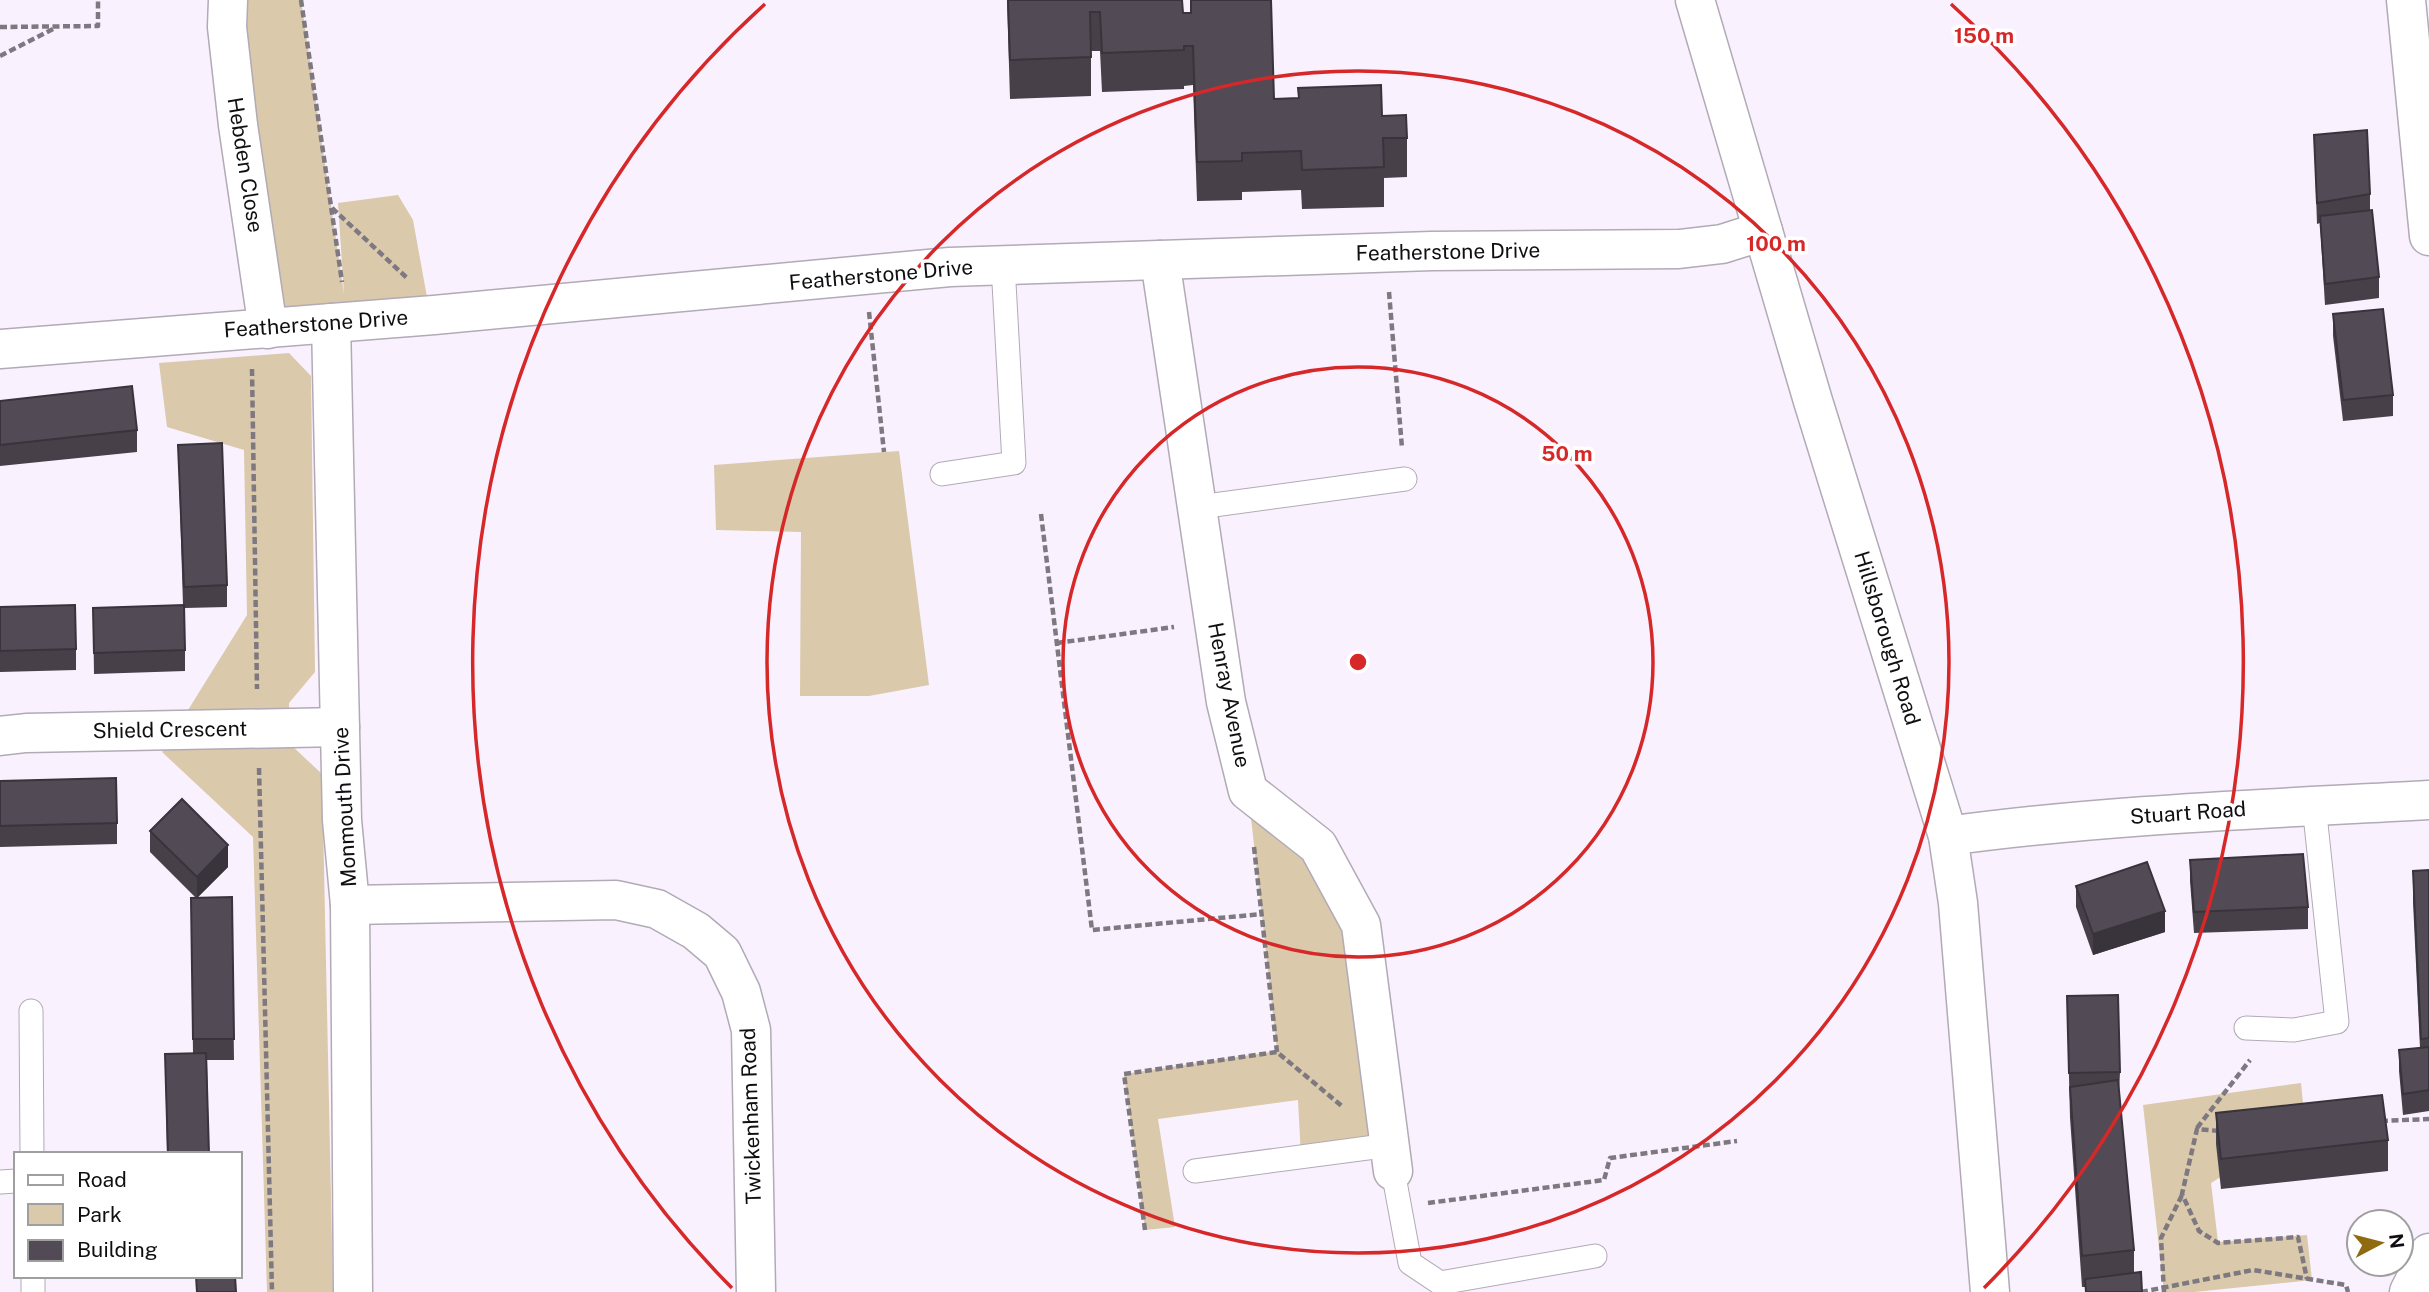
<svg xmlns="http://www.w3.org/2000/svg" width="2429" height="1292" viewBox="0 0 2429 1292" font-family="'Public Sans',sans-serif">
<rect width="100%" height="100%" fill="#faf1fe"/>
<!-- green -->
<g fill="#dac9aa">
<polygon points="228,0 301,0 344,294 338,203 398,195 413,220 427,297 268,329"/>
<polygon points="289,353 311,376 315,672 289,703 290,744 322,774 333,1292 267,1292 253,837 162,752 247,615 244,450 167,427 159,363"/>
<polygon points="899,451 929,685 869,696 800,696 801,532 716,530 714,465"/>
<polygon points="1248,791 1361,925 1390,1145 1301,1157 1298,1100 1158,1119 1175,1227 1145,1230 1124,1074 1277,1051"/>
<polygon points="2301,1083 2305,1124 2211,1183 2218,1242 2307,1235 2312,1280 2194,1292 2164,1292 2143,1105"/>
</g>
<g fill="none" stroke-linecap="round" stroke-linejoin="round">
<defs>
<g id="lane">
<polyline points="942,474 1014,463 1003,265"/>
<polyline points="1199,507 1405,479"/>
<polyline points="31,1011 32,1154"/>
<polyline points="2246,1028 2294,1030 2337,1022 2314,805"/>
<polyline points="1195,1171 1390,1145"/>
<polyline points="1393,1171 1410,1263 1440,1283 1595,1256"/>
<polyline points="0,1182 16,1181"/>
<polyline points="33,1276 33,1292"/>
</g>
<g id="street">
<polyline points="228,0 227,27 238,125 268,329"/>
<polyline points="2406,0 2429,236"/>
<polyline points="1160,260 1226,702 1248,791 1318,846 1361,925 1393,1171"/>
<polyline points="331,323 342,820 350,905 353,1292"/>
<polyline points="0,349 434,315 950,267 1432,251 1679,249 1722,244 1763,231"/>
<polyline points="0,736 26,733 340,727"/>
<path d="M1948,836C2108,814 2268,809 2429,800"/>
<polyline points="350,905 616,900 657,909 696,931 722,953 741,992 751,1030 756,1292"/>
<polyline points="2409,1292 2429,1253"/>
</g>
<polyline id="secondary" points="1695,0 1813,401 1948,836 1958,903 1990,1292"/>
</defs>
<!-- lane casing -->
<use href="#lane" stroke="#b2aab6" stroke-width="25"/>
<!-- street casing -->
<use href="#street" stroke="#b2aab6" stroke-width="41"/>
<!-- secondary casing -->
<use href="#secondary" stroke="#b2aab6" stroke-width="41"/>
<!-- path -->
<g stroke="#7e7981" stroke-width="4.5" stroke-dasharray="7 3.5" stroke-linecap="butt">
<polyline points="301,0 342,282"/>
<polyline points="0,27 98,26 98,0"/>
<polyline points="0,56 55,28"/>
<polyline points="332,208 407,278"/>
<polyline points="1389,292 1402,448"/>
<polyline points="869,312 884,452"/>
<polyline points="252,369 257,689"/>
<polyline points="1041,514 1092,930 1262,914"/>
<polyline points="1057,643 1174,627"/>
<polyline points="259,768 272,1292"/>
<polyline points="1254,847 1277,1052"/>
<polyline points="2381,1121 2429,1119"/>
<polyline points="2197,1128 2250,1060"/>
<polyline points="2219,1131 2197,1129 2182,1194 2199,1231 2218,1243 2298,1237 2307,1279"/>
<polyline points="1428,1203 1604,1180 1610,1158 1737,1141"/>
<polyline points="1145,1230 1124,1074 1277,1052 1343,1107"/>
<polyline points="2141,1292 2253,1270 2346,1285 2348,1292"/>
<polyline points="2164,1292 2161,1238 2182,1195"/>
</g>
<!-- lane -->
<use href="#lane" stroke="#fff" stroke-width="23"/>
<!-- street -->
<use href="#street" stroke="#fff" stroke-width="38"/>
<!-- secondary -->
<use href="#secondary" stroke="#fff" stroke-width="38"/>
</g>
<!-- wall -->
<g fill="#474049">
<polygon points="1007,0 1182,0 1183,13 1274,99 1382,116 1407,138 1407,177 1384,178 1384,207 1302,209 1301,190 1242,192 1242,200 1197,201 1193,85 1184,86 1184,89 1102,92 1100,51 1091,51 1091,96 1010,99"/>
<polygon points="2314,135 2370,194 2370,210 2379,277 2379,298 2325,305 2320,223 2317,224"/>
<polygon points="2333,314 2393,395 2393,416 2343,421 2333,336"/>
<polygon points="0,401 137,430 137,452 0,466"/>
<polygon points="178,445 227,585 227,607 185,608 185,671 94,674 93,608 183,605"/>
<polygon points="0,607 76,649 76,670 0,672"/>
<polygon points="0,781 117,823 117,844 0,847"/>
<polygon points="150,831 228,867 198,897 232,897 234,1060 207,1060 209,1154 167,1154 165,1054 193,1053 191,898 196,898 150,852"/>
<polygon points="2190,860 2308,907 2308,929 2194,933 2190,881"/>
<polygon points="2429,870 2429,1111 2403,1115 2399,1071 2399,1050 2420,1048 2413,902 2413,871"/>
<polygon points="2076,886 2165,932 2093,955 2076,907"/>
<polygon points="2067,996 2120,1072 2119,1093 2134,1250 2134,1273 2142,1292 2085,1292 2085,1287 2082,1287 2070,1118"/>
<polygon points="2216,1113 2388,1140 2388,1171 2221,1189 2216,1144"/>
</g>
<!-- shaded-wall -->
<g fill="#39343c">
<polygon points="228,845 228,867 197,898 197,877"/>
<polygon points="2165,911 2165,932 2093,955 2093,934"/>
</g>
<!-- building -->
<g fill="#524b55" stroke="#39343c" stroke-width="2">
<polygon points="1008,0 1182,0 1183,13 1191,13 1191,0 1271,0 1274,99 1299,98 1298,88 1381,85 1382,116 1406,115 1407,138 1383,138 1384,167 1302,170 1301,151 1242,153 1242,161 1197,162 1193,46 1184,46 1184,50 1102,53 1100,12 1090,12 1091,57 1010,60"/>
<polygon points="2367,130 2370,194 2317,203 2314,135"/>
<polygon points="2372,210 2379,277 2325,284 2320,216"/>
<polygon points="2383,309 2393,395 2343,400 2333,314"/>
<polygon points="132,386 137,430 0,445 0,401"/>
<polygon points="222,443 227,585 184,587 178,445"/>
<polygon points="75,605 76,649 0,651 0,607"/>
<polygon points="184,605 185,650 94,653 93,608"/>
<polygon points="116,778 117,823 0,826 0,781"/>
<polygon points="182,799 228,845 197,877 150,831"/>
<polygon points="2303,854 2308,907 2194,912 2190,860"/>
<polygon points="2147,862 2165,911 2093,934 2076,886"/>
<polygon points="2429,870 2429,1038 2421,1039 2413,871"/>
<polygon points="232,897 234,1039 193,1039 191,898"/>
<polygon points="2118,995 2120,1072 2069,1073 2067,996"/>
<polygon points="2429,1047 2429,1090 2403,1094 2399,1050"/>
<polygon points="206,1053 209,1154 168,1154 165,1054"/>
<polygon points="2118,1080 2134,1250 2082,1256 2070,1087"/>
<polygon points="2382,1095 2388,1140 2221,1159 2216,1113"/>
<polygon points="2141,1272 2142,1292 2086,1292 2085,1279"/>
<polygon points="196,1276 235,1276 236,1292 197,1292"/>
</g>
<!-- distance rings -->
<g fill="none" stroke="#d62828" stroke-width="3.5">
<circle cx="1358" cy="662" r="295"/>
<circle cx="1358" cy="662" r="591"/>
<path d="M732 1288A886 886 0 0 1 765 4M1951 4A886 886 0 0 1 1984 1288"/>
</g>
<g text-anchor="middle" stroke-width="7" stroke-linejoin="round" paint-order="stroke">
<!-- street labels -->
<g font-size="21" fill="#110e12" stroke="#fff">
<text transform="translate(245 165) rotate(81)" y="7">Hebden Close</text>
<text transform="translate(1448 252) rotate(-1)" y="7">Featherstone Drive</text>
<text transform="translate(881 275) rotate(-5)" y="7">Featherstone Drive</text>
<text transform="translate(316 324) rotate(-4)" y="7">Featherstone Drive</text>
<text transform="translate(1887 638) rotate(73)" y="7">Hillsborough Road</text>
<text transform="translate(1229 695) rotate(79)" y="7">Henray Avenue</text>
<text transform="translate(170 730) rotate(-1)" y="7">Shield Crescent</text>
<text transform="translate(345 807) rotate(-93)" y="7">Monmouth Drive</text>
<text transform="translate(2188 813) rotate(-4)" y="7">Stuart Road</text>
<text transform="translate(751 1116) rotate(-92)" y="7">Twickenham Road</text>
</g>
</g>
<circle cx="1358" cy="662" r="10" fill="#d62828" stroke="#fff" stroke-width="3.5"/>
<g font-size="21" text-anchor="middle" font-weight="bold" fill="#d62828" stroke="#fff" stroke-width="7" stroke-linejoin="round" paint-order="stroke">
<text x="1984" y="43">150 m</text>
<text x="1776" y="251">100 m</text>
<text x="1567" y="461">50 m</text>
</g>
<!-- legend -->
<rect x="14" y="1152" width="228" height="126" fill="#ffffff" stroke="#a09fa0" stroke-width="2"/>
<rect x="28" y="1175" width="35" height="10" fill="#ffffff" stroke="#a09fa0" stroke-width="2"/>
<text x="77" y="1187" font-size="21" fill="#110e12">Road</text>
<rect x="28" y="1204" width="35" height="21" fill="#dac9aa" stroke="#a09fa0" stroke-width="2"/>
<text x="77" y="1222" font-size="21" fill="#110e12">Park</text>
<rect x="28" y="1240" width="35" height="21" fill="#524b55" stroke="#a09fa0" stroke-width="2"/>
<text x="77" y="1257" font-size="21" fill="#110e12">Building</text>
<!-- north arrow -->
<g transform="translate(2380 1243) rotate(83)"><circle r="33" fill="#ffffff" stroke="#a09fa0" stroke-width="2"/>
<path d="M0-5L12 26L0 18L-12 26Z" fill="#906a10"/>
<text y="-10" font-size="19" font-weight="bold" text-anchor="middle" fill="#110e12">N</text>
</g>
</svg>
